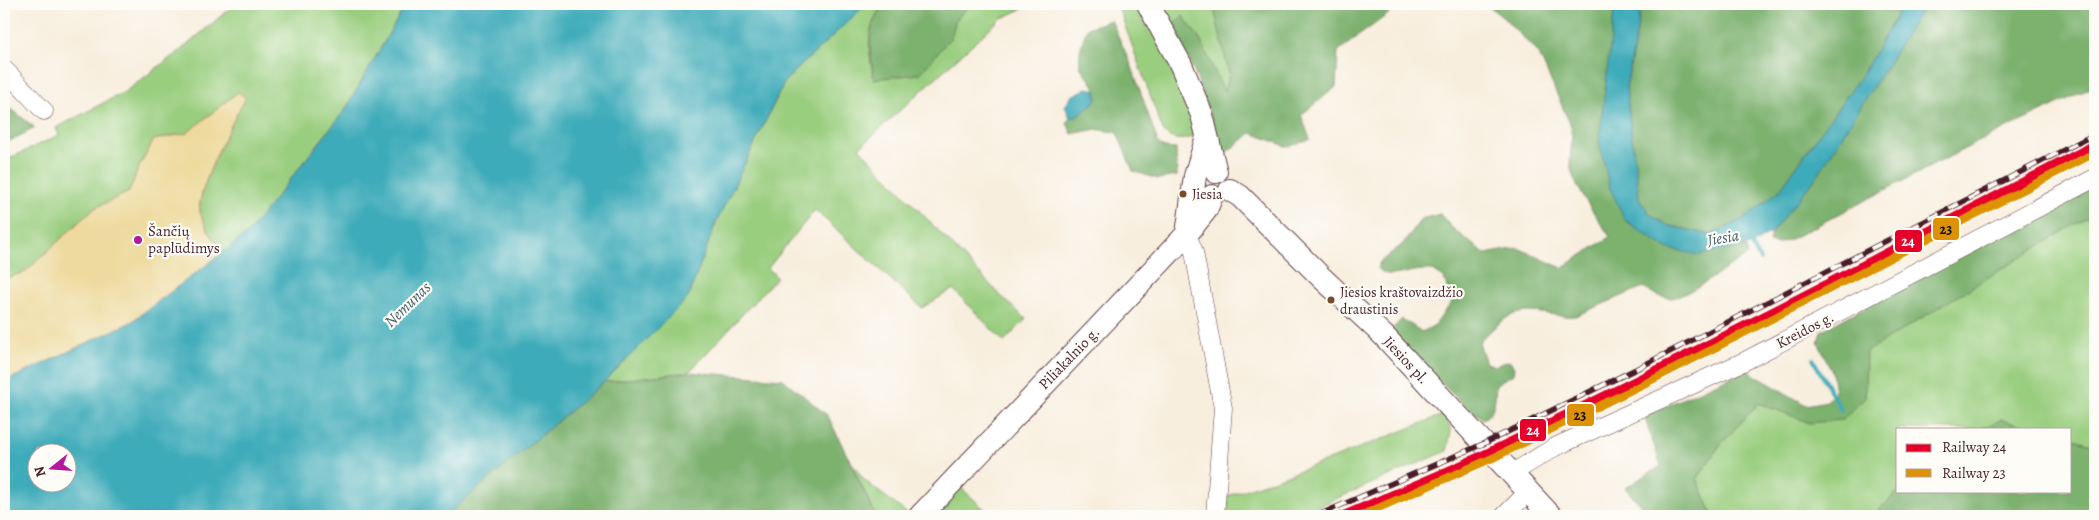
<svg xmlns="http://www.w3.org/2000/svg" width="2099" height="520" viewBox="0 0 2099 520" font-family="Alegreya,serif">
<rect width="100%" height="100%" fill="#fdfcf7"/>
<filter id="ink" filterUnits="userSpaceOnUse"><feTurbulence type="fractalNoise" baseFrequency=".02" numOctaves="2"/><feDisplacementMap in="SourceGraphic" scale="10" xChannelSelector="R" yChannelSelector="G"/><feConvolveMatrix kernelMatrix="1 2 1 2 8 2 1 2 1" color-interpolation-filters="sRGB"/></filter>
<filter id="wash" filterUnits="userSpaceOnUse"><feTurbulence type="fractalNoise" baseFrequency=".0096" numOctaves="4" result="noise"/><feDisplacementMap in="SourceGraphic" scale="20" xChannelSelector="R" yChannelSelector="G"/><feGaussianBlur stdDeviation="1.12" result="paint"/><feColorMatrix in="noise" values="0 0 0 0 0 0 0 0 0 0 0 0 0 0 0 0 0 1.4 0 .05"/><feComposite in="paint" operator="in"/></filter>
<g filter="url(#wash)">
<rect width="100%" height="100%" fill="#f8eede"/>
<!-- green -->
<g fill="#9ace7f" stroke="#727655">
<path d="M235,4H406L345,110L247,234L223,253C215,240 204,227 200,212C195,193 234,117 245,98L238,92L187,133L154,140L139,167L129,192L93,209L25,272L4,279V161L59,135L56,128L126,91L181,50Z"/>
<path d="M884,4C865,27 868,51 874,79L951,37L956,19L972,4H1033L1000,19L859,148L1000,295L1026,319L1004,342L953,289L922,308L815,210L768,268L777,277L689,372L604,382L688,298L715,225L785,81L862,8Z"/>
<path d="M1117,4H1136L1141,11L1178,76L1197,129L1195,136C1183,141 1171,141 1163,131Z"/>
<polygon points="1160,4 1213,4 1229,74 1224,92 1199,38 1183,17 1172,25"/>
<polygon points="2095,212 2095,445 2070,438 2070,429 2035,429 2001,420 1980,429 1898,429 1899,491 1872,516 1713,516 1697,479 1720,445 1759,403 1810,423 1865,398 1865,352"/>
<polygon points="1445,414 1451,432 1447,451 1296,516 1218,516 1222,498 1324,462"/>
<polygon points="848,457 864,480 910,516 872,516 874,512"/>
<polygon points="959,486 992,516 932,516"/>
</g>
<!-- forest -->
<g fill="#7bb16e" stroke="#62684c">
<path d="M884,4H972L956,19L951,37L920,74L874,79C870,50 864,28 884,4Z"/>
<polygon points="1213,4 1402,4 1338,51 1336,87 1301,115 1310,139 1288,147 1252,133 1224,154 1196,76 1172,25 1183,16 1199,38 1224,91 1229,74"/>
<path d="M1486,4H1615L1607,79L1609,186L1625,219L1666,248H1732L1746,246L1748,255C1732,264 1686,298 1671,298C1660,298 1652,293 1643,287L1575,316C1555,318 1532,307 1512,315C1501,320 1490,332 1481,339L1479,343L1486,363L1496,366L1506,361L1511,362L1514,368L1513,374L1496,384C1495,398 1496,412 1483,419L1461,402L1388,333L1402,319L1422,332L1435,325L1452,302L1444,278C1441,276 1438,273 1434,271C1417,265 1389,284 1378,268L1380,262L1404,243L1421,219L1440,214L1452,228L1485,254L1518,248L1562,268L1610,237C1600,221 1574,187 1571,169C1568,155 1574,141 1571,126L1539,54L1507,21Z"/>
<polygon points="1642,4 1903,4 1863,73 1779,191 1745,218 1710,235 1666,225 1649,213 1639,198 1626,87"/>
<polygon points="1925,4 2095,4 2095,86 1974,144 1789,240 1776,244 1769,242 1771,233 1817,176"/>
<path d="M1111,20L1132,67L1158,143L1164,148L1176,149L1177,176L1158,179L1133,171L1117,133L1096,129L1072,134L1067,123L1070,118L1078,115L1097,94C1094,85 1091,81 1085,74C1074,61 1082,43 1087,28Z"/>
<polygon points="8,106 35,128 4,144 4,110"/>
<polygon points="2095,183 2095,212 1866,352 1865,398 1842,420 1810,423 1759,403 1720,445 1697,479 1713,516 1651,516 1625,488 1661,466 1644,416 1746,370 1806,405 1827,401 1835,392 1832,372 1818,342 1821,331"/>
<polygon points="689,372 783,379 828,416 874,512 872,516 445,516 604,382"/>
<polygon points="2001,420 2035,429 1980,429"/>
<polygon points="2070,438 2095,445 2095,516 1872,516 1899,491 2070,491"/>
</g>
<!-- sand -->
<path fill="#eeda9e" stroke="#9c7c64" d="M238,92L246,98C234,117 195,193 200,212C204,227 215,240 223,253L131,322L4,382V279L25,272L93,209L129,192L139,167L154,140L187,133Z"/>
<!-- water -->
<g fill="#3cabb9" stroke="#436572" fill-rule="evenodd">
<path d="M406,4H880L862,8L785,81L715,225L688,298L604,382L445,516H4V382L131,322L247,234L345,110ZM38,452H68V482H38Z"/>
<polygon points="1615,4 1642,4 1626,87 1639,198 1649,213 1666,225 1710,235 1745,218 1779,191 1863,73 1903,4 1925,4 1817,176 1771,233 1752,245 1699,255 1666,248 1625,220 1609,186 1599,141"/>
<polygon points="1087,88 1096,90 1097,100 1078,115 1070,118 1065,106 1072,96"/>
</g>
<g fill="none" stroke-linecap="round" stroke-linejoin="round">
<!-- stream -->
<g stroke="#3cabb9" stroke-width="4">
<polyline points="1749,240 1760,260"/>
<polyline points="1813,359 1841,410"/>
</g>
</g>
</g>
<g filter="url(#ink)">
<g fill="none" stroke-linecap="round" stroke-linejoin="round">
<defs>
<g id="minor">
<polyline points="4,69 44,111"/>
<polyline points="1187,234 1194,252 1223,408 1215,516"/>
<polyline points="1511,474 1555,447 1745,361 2095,178"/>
<polyline points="1504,516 1528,492"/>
</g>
<g id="major">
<polyline points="1148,4 1181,65 1202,115 1216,172"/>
<polyline points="1230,190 1240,196 1321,277 1384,336 1551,516"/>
<polyline points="1187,234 1195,176 1207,137"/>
<polyline points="920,516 1187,234 1206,210 1212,196"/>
</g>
</defs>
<!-- minor casing -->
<use href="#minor" stroke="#643e46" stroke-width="19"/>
<!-- major casing -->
<use href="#major" stroke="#643e46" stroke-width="24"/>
<!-- minor -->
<use href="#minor" stroke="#fff" stroke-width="18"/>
<!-- major -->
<use href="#major" stroke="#fff" stroke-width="22"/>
<defs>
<polyline id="rail" points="1316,516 1483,444 1638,368 2095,134"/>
</defs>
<!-- rail casing -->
<use href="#rail" stroke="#4a1f2b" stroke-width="5.5"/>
<!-- rail -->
<use href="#rail" stroke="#fdfcf7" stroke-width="4" stroke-dasharray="11" stroke-linecap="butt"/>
<defs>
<path id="rail-1" d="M1341,516C1391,494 1443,474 1492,450C1696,353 1895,248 2095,144"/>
<polyline id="rail-2" points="1360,516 1495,457 1660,376 2095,153"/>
</defs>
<!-- rail-1 casing -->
<use href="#rail-1" stroke="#fdfcf7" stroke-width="11"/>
<!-- rail-2 casing -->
<use href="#rail-2" stroke="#fdfcf7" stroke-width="11"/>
<!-- rail-1 -->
<use href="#rail-1" stroke="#e4002b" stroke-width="8"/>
<!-- rail-2 -->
<use href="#rail-2" stroke="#dd9206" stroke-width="8"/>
</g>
</g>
<!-- markers -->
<g fill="#7a4b2a" stroke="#fdfcf7" stroke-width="2">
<circle cx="1183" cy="194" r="4.5"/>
<circle cx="1331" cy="300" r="4.5"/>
</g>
<circle fill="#b5179e" stroke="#fdfcf7" stroke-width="2" cx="138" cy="240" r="5"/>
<g text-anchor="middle" stroke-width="4.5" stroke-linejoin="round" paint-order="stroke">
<!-- bus labels -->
<g font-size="14" fill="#4a1f2b" stroke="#fdfcf7" text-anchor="start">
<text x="1192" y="199">Jiesia</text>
<text x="1340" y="297">Jiesios kraštovaizdžio<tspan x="1340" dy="17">draustinis</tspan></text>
</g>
<!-- poi labels -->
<g font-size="15" fill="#4a1f2b" stroke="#fdfcf7" text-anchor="start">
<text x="148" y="236">Šančių<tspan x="148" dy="17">paplūdimys</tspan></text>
</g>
<!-- street labels -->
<g font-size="15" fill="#4a1f2b" stroke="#fdfcf7">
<text transform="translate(1805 330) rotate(-27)" y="5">Kreidos g.</text>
<text transform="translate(1069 358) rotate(-46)" y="5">Piliakalnio g.</text>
<text transform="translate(1406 360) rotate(47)" y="5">Jiesios pl.</text>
</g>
<!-- water labels -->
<g font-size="16" font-style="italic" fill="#445e6b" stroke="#fdfcf7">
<text transform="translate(1723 237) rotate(-9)" y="6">Jiesia</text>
<text transform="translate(407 304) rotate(-44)" y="6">Nemunas</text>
</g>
</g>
<g stroke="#fdfcf7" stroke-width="2">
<rect x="1932" y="217" width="28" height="24" rx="5" fill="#dd9206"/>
<rect x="1894" y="229" width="29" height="24" rx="5" fill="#e4002b"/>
<rect x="1566" y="403" width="29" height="24" rx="5" fill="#dd9206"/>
<rect x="1519" y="418" width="28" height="24" rx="5" fill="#e4002b"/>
</g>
<g font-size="14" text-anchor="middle" font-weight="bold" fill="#fff">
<text x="1908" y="246">24</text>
<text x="1533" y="435">24</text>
</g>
<g font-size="14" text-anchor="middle" font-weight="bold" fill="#111">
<text x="1946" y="234">23</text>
<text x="1580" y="420">23</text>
</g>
<!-- margin -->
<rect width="2099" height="520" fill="none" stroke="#fdfcf7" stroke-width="20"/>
<!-- legend -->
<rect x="1896" y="428" width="175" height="65" fill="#fdfcf7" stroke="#b5a4a5"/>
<rect x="1906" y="444" width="25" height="8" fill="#e4002b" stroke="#b5a4a5"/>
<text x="1942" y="452" font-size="15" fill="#4a1f2b">Railway 24</text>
<rect x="1906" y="469" width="25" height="8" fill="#dd9206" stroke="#b5a4a5"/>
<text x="1942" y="478" font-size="15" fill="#4a1f2b">Railway 23</text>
<!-- north arrow -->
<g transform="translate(52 468) rotate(253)"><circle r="24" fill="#fdfcf7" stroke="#b5a4a5"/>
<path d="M0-4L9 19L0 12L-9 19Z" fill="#b5179e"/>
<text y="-8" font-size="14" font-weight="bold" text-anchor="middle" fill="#4a1f2b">N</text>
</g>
</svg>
